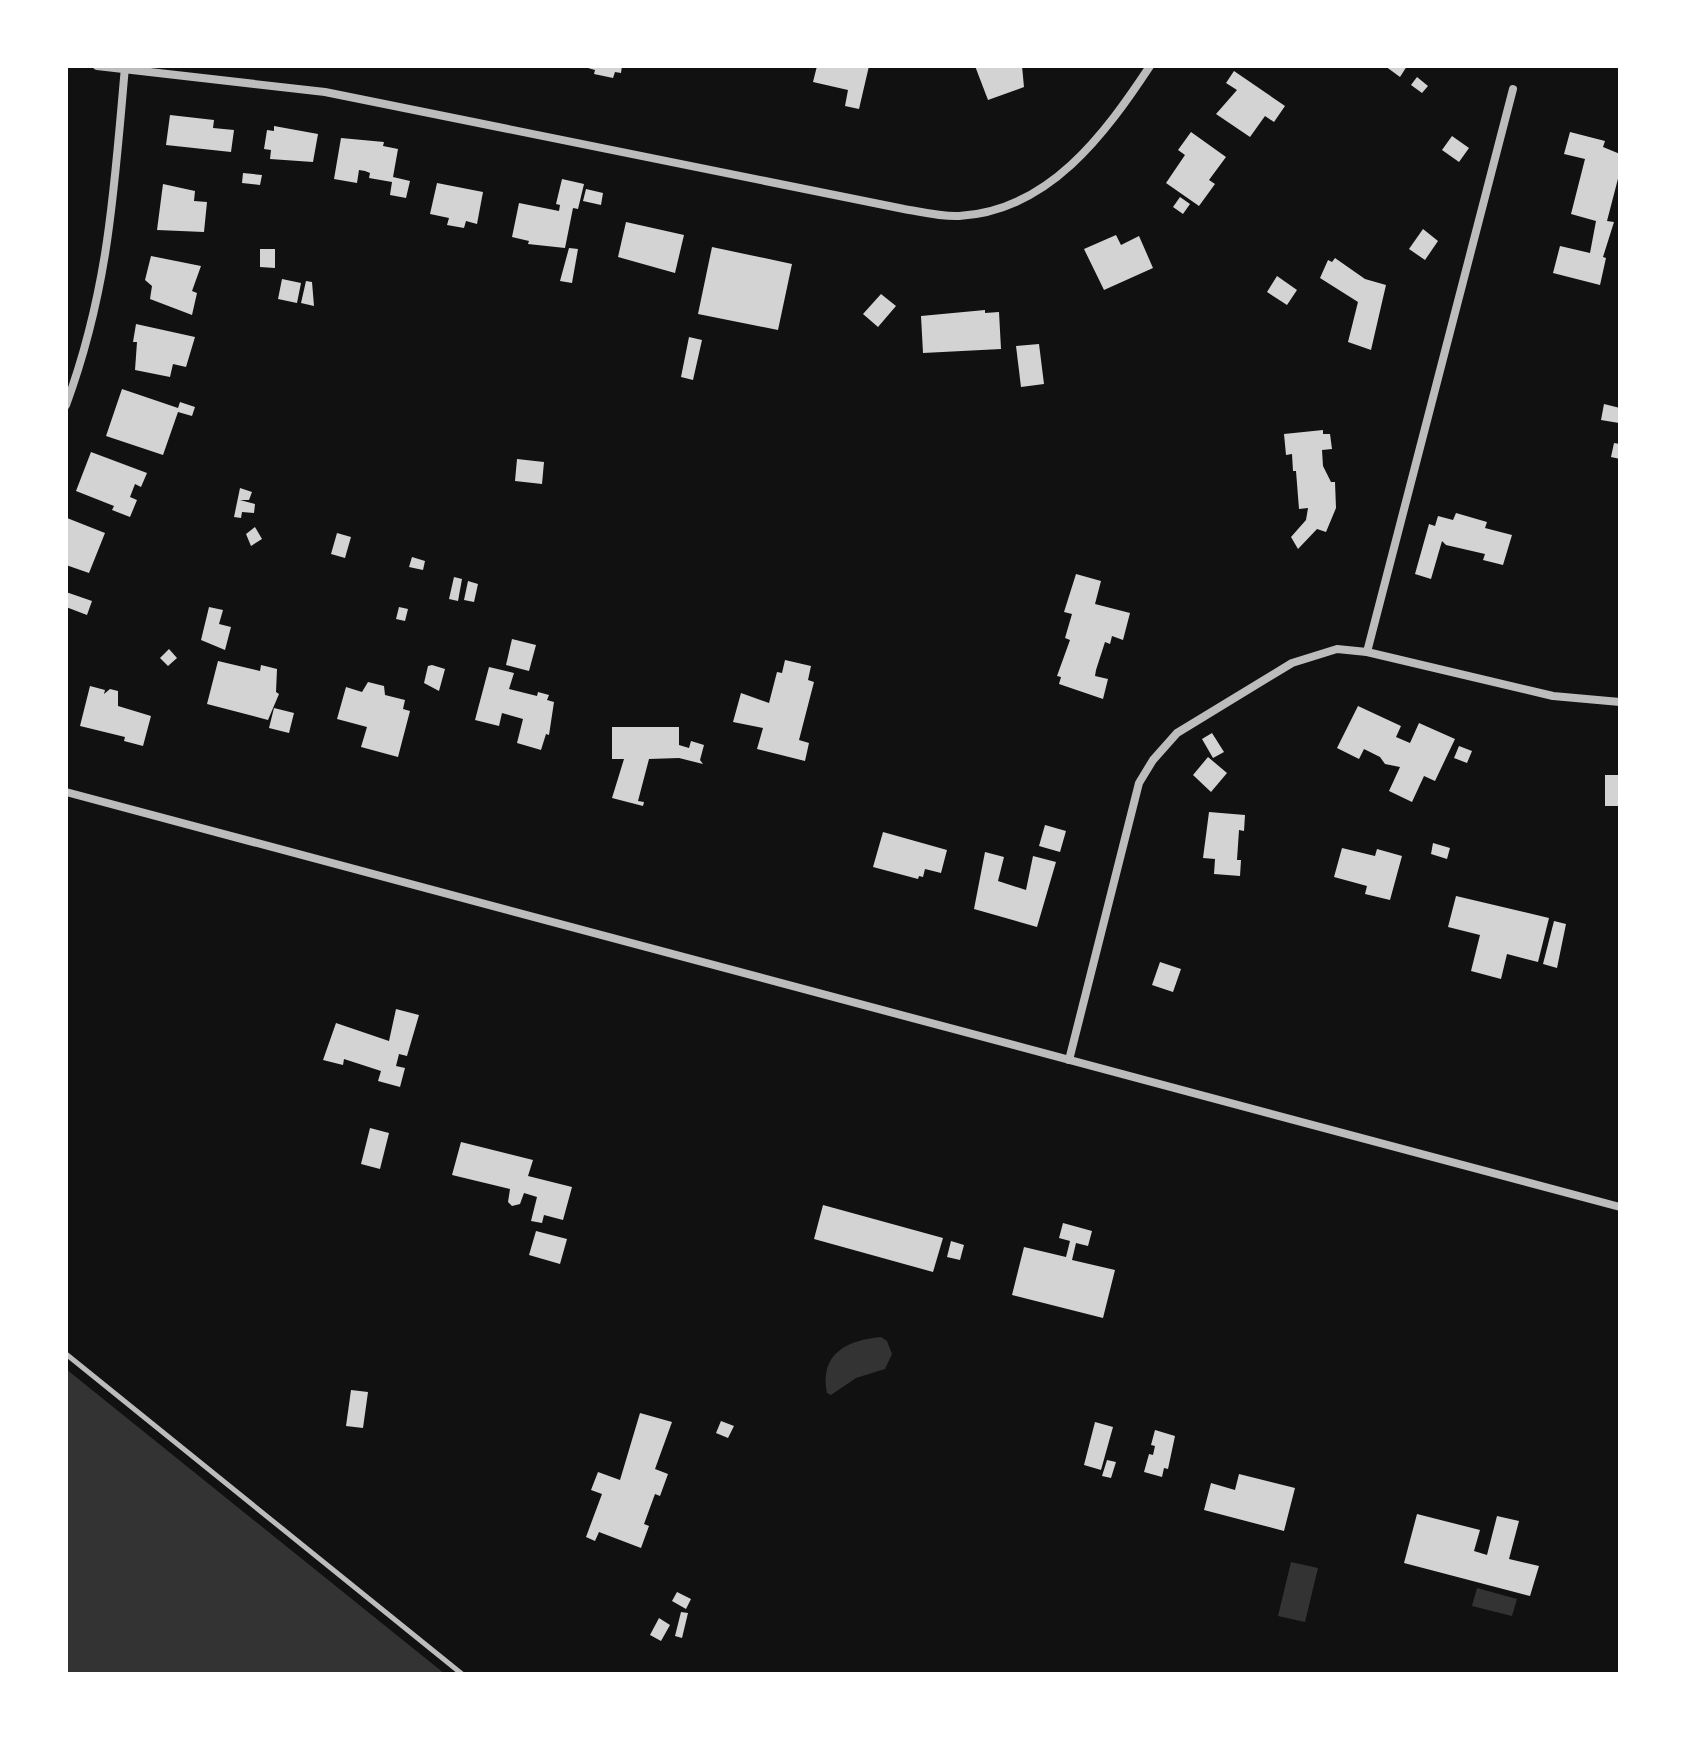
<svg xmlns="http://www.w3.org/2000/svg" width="1686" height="1740" viewBox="0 0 1686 1740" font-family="'Varela Round',sans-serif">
<rect width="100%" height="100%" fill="#111"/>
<!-- water -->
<g fill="#333">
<path d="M881,1337L887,1341L892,1354L885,1369L856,1378L831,1395L827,1393C819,1353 848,1340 881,1337Z"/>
<polygon points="66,1369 445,1674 66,1674"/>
<polygon points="1291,1562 1318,1568 1305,1622 1278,1616"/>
<polygon points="1477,1588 1517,1599 1512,1616 1472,1606"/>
</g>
<!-- building -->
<g fill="#d3d3d3">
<polygon points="581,66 622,66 621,73 615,72 613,78 594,74 595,70"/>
<polygon points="817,66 869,66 859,109 845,106 848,90 813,82"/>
<polygon points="975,66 1022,66 1024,87 988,100"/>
<polygon points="1385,66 1407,66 1400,77"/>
<polygon points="1234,71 1285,106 1274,122 1265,116 1250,137 1216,114 1237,90 1226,83"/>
<polygon points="1417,77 1428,86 1422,93 1411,85"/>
<polygon points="170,115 214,120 213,128 234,130 231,152 166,145"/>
<polygon points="274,126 318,134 313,162 270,159 271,150 264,149 267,130 274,131"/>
<polygon points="1191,132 1226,157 1209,180 1215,184 1199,206 1166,183 1185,155 1178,150"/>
<polygon points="1570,132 1605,141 1603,147 1620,154 1620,171 1607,221 1614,222 1603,257 1606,258 1600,285 1553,273 1560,246 1590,253 1596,221 1571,214 1585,159 1564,154"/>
<polygon points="1452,136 1469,148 1459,162 1442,150"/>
<polygon points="341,138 384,142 383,146 398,149 393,177 410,181 406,198 390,195 392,182 369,178 370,173 365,171 359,170 357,183 334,179"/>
<polygon points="243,173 262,175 260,185 242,183"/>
<polygon points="562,179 584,184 578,209 573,208 565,248 528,244 529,241 512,237 519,203 559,211 560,205 556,204"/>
<polygon points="437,183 483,192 477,224 466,221 464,228 447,225 449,218 430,214"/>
<polygon points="163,184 195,191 194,201 207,202 204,232 157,230"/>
<polygon points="586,189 603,193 601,205 583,201"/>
<polygon points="1180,197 1190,204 1183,214 1173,207"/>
<polygon points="626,222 684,235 675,273 618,257"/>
<polygon points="1423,229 1438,241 1425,260 1409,249"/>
<polygon points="1116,235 1121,245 1139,236 1153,268 1104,290 1084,249"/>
<polygon points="712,247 792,264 778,330 698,314"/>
<polygon points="569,248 578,249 572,283 560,281"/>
<polygon points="260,249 275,249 275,268 260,267"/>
<polygon points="151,256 201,266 192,291 197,293 192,315 150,299 152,286 145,280"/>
<polygon points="1335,258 1365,279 1386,285 1371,350 1348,342 1358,302 1320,278 1328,260 1332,262"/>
<polygon points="1277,276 1297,290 1287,305 1267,292"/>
<polygon points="282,279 301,283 297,303 278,299"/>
<polygon points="306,281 312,282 314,306 301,303"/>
<polygon points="881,294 896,306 878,327 863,314"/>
<polygon points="985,310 985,313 999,312 1001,349 923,353 921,316"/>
<polygon points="136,324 195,337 186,367 173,364 170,377 135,370 137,342 133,342"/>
<polygon points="689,337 702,340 693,380 681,377"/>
<polygon points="1039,344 1044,384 1021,387 1016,346"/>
<polygon points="122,389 178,408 180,402 195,407 192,416 178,412 163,455 106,436"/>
<polygon points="1604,404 1620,408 1619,423 1601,420"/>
<polygon points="1323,430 1323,434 1330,434 1332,449 1322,450 1323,466 1331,482 1335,482 1336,508 1326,532 1317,529 1298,549 1291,537 1306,520 1308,508 1299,509 1296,471 1293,471 1292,454 1286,455 1284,434"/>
<polygon points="1614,443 1620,444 1620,459 1611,457"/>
<polygon points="91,452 147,473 141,487 135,484 130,497 137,500 130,517 112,510 114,506 76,491"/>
<polygon points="517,459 544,462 542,484 515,481"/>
<polygon points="240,488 252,492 249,500 240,500 255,504 254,513 242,512 241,518 234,517"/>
<polygon points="1456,513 1487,522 1485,528 1512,535 1503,565 1483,560 1485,554 1446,545 1442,541 1431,579 1415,574 1429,524 1435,526 1438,516 1453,520"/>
<polygon points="67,518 105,533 89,573 66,565"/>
<polygon points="255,527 262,539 251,546 246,534"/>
<polygon points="337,533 351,537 345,558 331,554"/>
<polygon points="412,557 425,561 423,570 409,567"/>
<polygon points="1076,574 1101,581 1095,604 1130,613 1123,640 1112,636 1110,644 1105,642 1096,670 1095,676 1108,679 1103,699 1059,684 1061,677 1057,676 1070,640 1065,638 1072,614 1064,612"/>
<polygon points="454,577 462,579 458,601 449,599"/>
<polygon points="468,581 478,584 474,602 464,600"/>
<polygon points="66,592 92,601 87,615 66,607"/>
<polygon points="209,607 223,610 219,624 231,627 225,650 201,640"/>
<polygon points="399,607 408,609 405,621 396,619"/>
<polygon points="512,639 536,645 529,671 506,665"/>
<polygon points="169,649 177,658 168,666 160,658"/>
<polygon points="785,660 811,666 808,680 814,682 799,740 809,743 805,761 757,749 763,728 733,722 741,693 769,703 777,672 782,673"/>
<polygon points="218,661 260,671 261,665 277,669 276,692 279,694 268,720 207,704"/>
<polygon points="432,665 445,669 439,691 424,683 428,666"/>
<polygon points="489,667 514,673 509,689 537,696 538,692 549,695 547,700 554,702 549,735 546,734 541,750 517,743 523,719 502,713 499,726 475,720"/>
<polygon points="368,682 384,686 385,695 405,700 403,709 410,711 398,757 361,747 367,727 337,719 346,687 362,692"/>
<polygon points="90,686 105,690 104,694 110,689 118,691 118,706 151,716 143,746 124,741 125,737 80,726"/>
<polygon points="1358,706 1401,726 1396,737 1410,743 1419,723 1455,739 1435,781 1424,776 1412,802 1389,791 1400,767 1385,764 1380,757 1364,749 1359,759 1337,748"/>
<polygon points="274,708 294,713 289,733 269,728"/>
<polygon points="612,727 679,727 679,745 689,748 691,741 704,745 700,760 703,764 679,758 649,759 638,801 644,802 643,806 612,798 624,759 612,759"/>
<polygon points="1212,733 1224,752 1213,758 1202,739"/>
<polygon points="1459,746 1472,751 1467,763 1454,758"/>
<polygon points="1208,757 1227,773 1211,792 1193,775"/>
<rect x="1605" y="775" width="15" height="31"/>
<polygon points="1209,812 1245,815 1244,831 1239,830 1237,860 1241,860 1240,876 1214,874 1215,859 1203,858"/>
<polygon points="1045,825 1066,831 1060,852 1039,846"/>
<polygon points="883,832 947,850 941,873 925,869 923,877 919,876 918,879 873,867"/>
<polygon points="1433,843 1450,848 1447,859 1431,854"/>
<polygon points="1342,848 1375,856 1377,849 1402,856 1390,900 1365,894 1367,886 1334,877"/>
<polygon points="985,852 1004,857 998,881 1026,890 1033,856 1056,862 1037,927 974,909"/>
<polygon points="1456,896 1549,918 1538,962 1507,954 1501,979 1471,971 1480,935 1448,927"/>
<polygon points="1554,921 1566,924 1557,968 1543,964"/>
<polygon points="1160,962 1181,969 1173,992 1152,985"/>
<polygon points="396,1009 419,1015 407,1056 399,1054 396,1066 405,1068 400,1087 378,1081 381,1071 344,1059 343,1065 323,1060 336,1023 389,1041"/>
<polygon points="370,1128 389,1133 380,1169 361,1164"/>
<polygon points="461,1142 533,1160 528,1176 572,1187 563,1220 544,1215 542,1223 531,1221 537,1197 524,1193 520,1204 512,1206 508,1202 510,1189 452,1175"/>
<polygon points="823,1205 943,1238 933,1272 814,1239"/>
<polygon points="1063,1223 1092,1231 1088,1246 1076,1243 1072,1260 1115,1270 1103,1318 1012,1295 1024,1247 1066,1257 1070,1241 1059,1238"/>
<polygon points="536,1231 567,1239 560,1264 529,1255"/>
<polygon points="951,1241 964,1245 960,1260 947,1257"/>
<polygon points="351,1390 368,1392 363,1428 346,1426"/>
<polygon points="640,1413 672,1422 655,1469 668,1474 660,1496 655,1494 644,1524 649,1526 641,1548 599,1532 595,1541 586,1537 602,1494 591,1490 598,1472 620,1480"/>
<polygon points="721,1421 734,1426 728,1438 716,1433"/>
<polygon points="1095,1422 1113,1427 1101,1470 1084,1465"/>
<polygon points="1155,1430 1175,1436 1168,1469 1164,1468 1162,1477 1144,1472 1149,1454 1153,1455 1155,1446 1151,1445"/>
<polygon points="1107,1460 1116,1462 1111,1478 1102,1476"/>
<polygon points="1239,1474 1295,1488 1284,1531 1204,1510 1211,1483 1235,1490"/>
<polygon points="1417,1514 1480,1530 1474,1551 1487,1555 1497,1516 1519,1521 1509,1559 1539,1566 1530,1596 1404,1563"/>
<polygon points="677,1592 691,1599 686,1609 672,1601"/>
<polygon points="681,1612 688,1613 682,1638 675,1636"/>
<polygon points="659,1618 670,1625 661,1641 650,1635"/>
</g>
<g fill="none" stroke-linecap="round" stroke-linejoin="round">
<!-- service -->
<polyline stroke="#bcbcbc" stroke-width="5" points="66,1354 462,1674"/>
<!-- minor -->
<g stroke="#bcbcbc" stroke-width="8">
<path d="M97,66L325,92L904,209C922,212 942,217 959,216C1049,211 1105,134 1150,66"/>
<path d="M66,405C109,288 114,189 125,67"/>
<polyline points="1367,652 1513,89"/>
<polyline points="66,792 1620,1207"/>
<polyline points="1069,1060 1139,783 1153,760 1177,733 1292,663 1337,649 1367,652 1553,696 1620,702"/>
</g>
</g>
<!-- border -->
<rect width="1686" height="1740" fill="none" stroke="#ffffff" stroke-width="136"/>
</svg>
